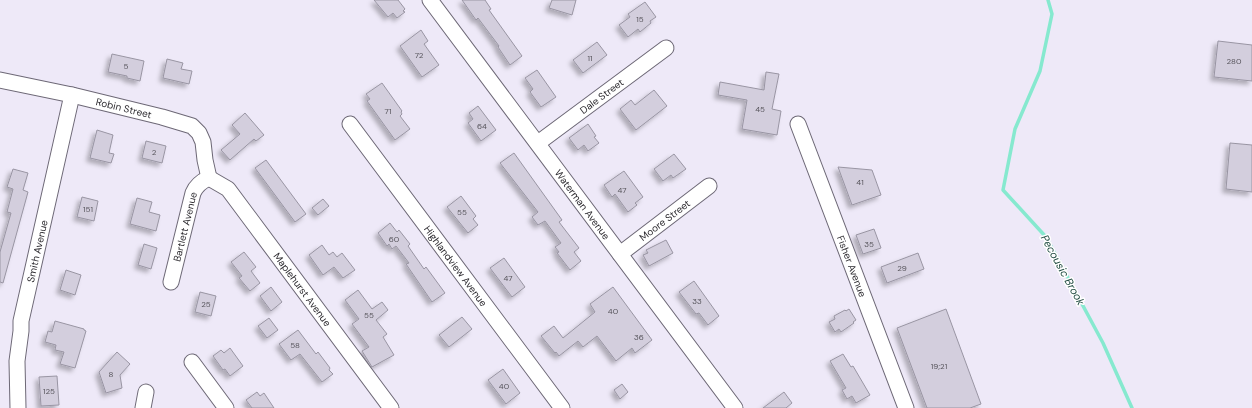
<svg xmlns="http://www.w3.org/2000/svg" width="1252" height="408" viewBox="0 0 1252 408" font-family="'DM Sans',sans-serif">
<defs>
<filter id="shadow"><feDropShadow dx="-3.5" dy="3.5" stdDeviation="2" flood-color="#0004"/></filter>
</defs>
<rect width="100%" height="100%" fill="#eee9f8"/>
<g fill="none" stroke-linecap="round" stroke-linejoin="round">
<!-- stream -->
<polyline stroke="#86e9cf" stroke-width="3.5" points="1048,0 1052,14 1040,71 1015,129 1003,190 1046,237 1103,343 1132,408"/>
</g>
<!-- building -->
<g fill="#d3cedd" stroke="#9995a3" filter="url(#shadow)">
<polygon points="374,0 398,0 405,9 403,11 405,12 397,18 393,13 388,17"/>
<polygon points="462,0 485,0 491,9 489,10 522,56 510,65 498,47 499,46 478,18 476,20"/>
<polygon points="552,0 576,0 572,15 549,8"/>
<polygon points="645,2 656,17 650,21 651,23 640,32 638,29 628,37 619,25 630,17 628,14"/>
<polygon points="421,30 428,41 424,44 439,65 422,77 400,46"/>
<polygon points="1218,41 1252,45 1252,81 1214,77"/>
<polygon points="597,42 607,55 583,73 573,60"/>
<polygon points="112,54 144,61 140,81 127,78 127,76 108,72"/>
<polygon points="167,59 183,63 181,69 192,71 189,84 163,78"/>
<polygon points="537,70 556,97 541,107 530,92 533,89 525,78"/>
<polygon points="766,72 779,74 772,109 781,111 777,135 742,129 747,100 718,95 720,82 764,90"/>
<polygon points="382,83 402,111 401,112 402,114 400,116 410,129 395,140 367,101 370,99 366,94"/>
<polygon points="654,90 667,106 636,130 620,109 631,100 635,105"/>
<polygon points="478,106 496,130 481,141 468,123 473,119 469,113"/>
<polygon points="245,113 264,135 256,141 254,139 230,160 221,150 240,134 232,125"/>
<polygon points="588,124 596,136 594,137 599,143 588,151 584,145 578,150 569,138"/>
<polygon points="97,130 113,135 109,153 114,154 111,163 90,158"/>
<polygon points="146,141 166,146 162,163 142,158"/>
<polygon points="1230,143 1252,145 1252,192 1226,189"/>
<polygon points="514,153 562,220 559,222 579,248 574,252 581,261 570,270 557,253 559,252 555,247 561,243 545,221 538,225 532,217 538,212 500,163"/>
<polygon points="674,154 686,169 673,178 671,175 663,181 654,169"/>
<polygon points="266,160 306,214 295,222 255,168"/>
<polygon points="838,167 872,170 881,195 852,205"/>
<polygon points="13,169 28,173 23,190 28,192 3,283 0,282 0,252 11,213 7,212 13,189 7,187"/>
<polygon points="624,171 643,197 635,203 637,205 628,212 615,194 612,197 604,185"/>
<polygon points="461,196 476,216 473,219 478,225 468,233 447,207"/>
<polygon points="82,197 98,201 94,221 77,217"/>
<polygon points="137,198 152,202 149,212 160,215 156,231 130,224"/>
<polygon points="323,199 329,206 318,215 312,208"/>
<polygon points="390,223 397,232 399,230 410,244 408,246 424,269 426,267 445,293 432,302 406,264 409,263 396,246 392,249 389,244 387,246 378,233"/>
<polygon points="874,229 881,248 863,254 856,235"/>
<polygon points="666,240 673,253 649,266 643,255 648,253 646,250"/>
<polygon points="144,244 157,248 151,269 138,265"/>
<polygon points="322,245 329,255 333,252 337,257 342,253 355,270 343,278 334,267 323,275 309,255"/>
<polygon points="244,252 256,267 251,271 260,283 250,291 239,278 242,276 231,262"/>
<polygon points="918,253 924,269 887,283 881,267"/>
<polygon points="504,258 525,287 512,297 490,268"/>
<polygon points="66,270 81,275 75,295 60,290"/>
<polygon points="694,281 719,316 708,325 699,313 696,314 679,292"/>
<polygon points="271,287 282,302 271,311 260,296"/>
<polygon points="613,287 652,340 635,353 632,348 616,361 597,336 583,347 578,341 559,356 556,352 555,353 541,336 554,326 563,338 595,312 590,304"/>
<polygon points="358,290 372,309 382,302 388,310 376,320 387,334 383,337 394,355 372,367 362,351 369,347 352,324 359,319 345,300"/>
<polygon points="200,292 216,296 211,316 195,312"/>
<polygon points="849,309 856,320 853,322 854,323 841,332 839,329 835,332 829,322 835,319 834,316 845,310 846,311"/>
<polygon points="946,309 981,404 970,408 927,408 897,328"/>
<polygon points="462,317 472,329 449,347 439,335"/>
<polygon points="269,318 278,330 267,338 258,326"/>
<polygon points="55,321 84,329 84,330 86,331 75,368 60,364 64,352 55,350 56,345 45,342 48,331 52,332"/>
<polygon points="298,330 316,354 318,352 330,368 329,370 333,374 322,382 300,354 291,360 279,344"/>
<polygon points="230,348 243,366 230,376 225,369 223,370 213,356 221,350 224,353"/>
<polygon points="117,352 130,364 120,375 122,388 106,393 99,372"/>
<polygon points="843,354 851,367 853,366 870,395 856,403 852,396 847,399 842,390 846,388 830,361"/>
<polygon points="503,369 520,393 506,404 488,380"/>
<polygon points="57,376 59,405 41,406 39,377"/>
<polygon points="622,384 628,392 620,399 614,390"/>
<polygon points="257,392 260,396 264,393 274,408 252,408 246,400"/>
<polygon points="784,392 792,403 786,408 763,408"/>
</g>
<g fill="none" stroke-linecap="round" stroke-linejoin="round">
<defs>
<g id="minor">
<path id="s1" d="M430,0L735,408"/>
<path id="s2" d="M0,80L72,95L162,117L192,126L199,133L203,142L205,160L209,178"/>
<path id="s3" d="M350,124L562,408"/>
<path id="s4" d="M798,124L906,408"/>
<path id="s5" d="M538,143L666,48"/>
<path id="s6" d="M209,178L228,189L391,408"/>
<path id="s7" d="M620,254L709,186"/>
<path id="s8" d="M171,282L193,193C196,186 202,181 209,178"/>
<polyline points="192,362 226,408"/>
<path id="s9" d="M18,408L17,361L21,331V321L72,95"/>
<polyline points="143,408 146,392"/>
</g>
</defs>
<!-- minor casing -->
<use href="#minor" stroke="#6d6876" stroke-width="17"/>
<!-- minor -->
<use href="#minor" stroke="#fff" stroke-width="15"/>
</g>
<g text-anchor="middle" stroke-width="3" stroke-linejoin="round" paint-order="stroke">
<!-- number labels -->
<g font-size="8" fill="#56545b">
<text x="640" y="22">15</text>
<text x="419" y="58">72</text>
<text x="590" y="61">11</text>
<text x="1234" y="64">280</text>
<text x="126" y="69">5</text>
<text x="760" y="112">45</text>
<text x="388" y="114">71</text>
<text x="482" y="129">64</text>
<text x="154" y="155">2</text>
<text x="860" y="185">41</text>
<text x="622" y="193">47</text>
<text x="88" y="212">151</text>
<text x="462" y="215">55</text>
<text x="394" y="242">60</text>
<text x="869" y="247">35</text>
<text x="902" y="271">29</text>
<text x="508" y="281">47</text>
<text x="697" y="304">33</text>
<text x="206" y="307">25</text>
<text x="613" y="314">40</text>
<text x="369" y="318">55</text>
<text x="639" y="340">36</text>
<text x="295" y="348">58</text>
<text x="939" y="369">19;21</text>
<text x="111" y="377">8</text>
<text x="504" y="389">40</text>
<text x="49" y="394">125</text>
</g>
<!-- street labels -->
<g font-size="10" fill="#2d2b30" stroke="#fff">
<text dy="4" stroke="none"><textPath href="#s5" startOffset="79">Dale Street</textPath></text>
<text dy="4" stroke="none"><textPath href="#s2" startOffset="127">Robin Street</textPath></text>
<text dy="4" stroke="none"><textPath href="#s1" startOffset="255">Waterman Avenue</textPath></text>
<text dy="4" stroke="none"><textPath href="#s7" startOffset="56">Moore Street</textPath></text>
<text dy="4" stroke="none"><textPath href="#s8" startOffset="57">Bartlett Avenue</textPath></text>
<text dy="4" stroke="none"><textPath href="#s9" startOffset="159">Smith Avenue</textPath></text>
<text dy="4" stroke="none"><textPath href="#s3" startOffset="177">Highlandview Avenue</textPath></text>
<text dy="4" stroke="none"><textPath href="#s4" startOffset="152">Fisher Avenue</textPath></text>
<text dy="4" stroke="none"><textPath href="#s6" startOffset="147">Maplehurst Avenue</textPath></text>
</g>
<!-- water labels -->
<g font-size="11" font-style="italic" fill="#1b473d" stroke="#fff">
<text transform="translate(1063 270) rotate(61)" y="4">Pecousic Brook</text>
</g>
</g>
</svg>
